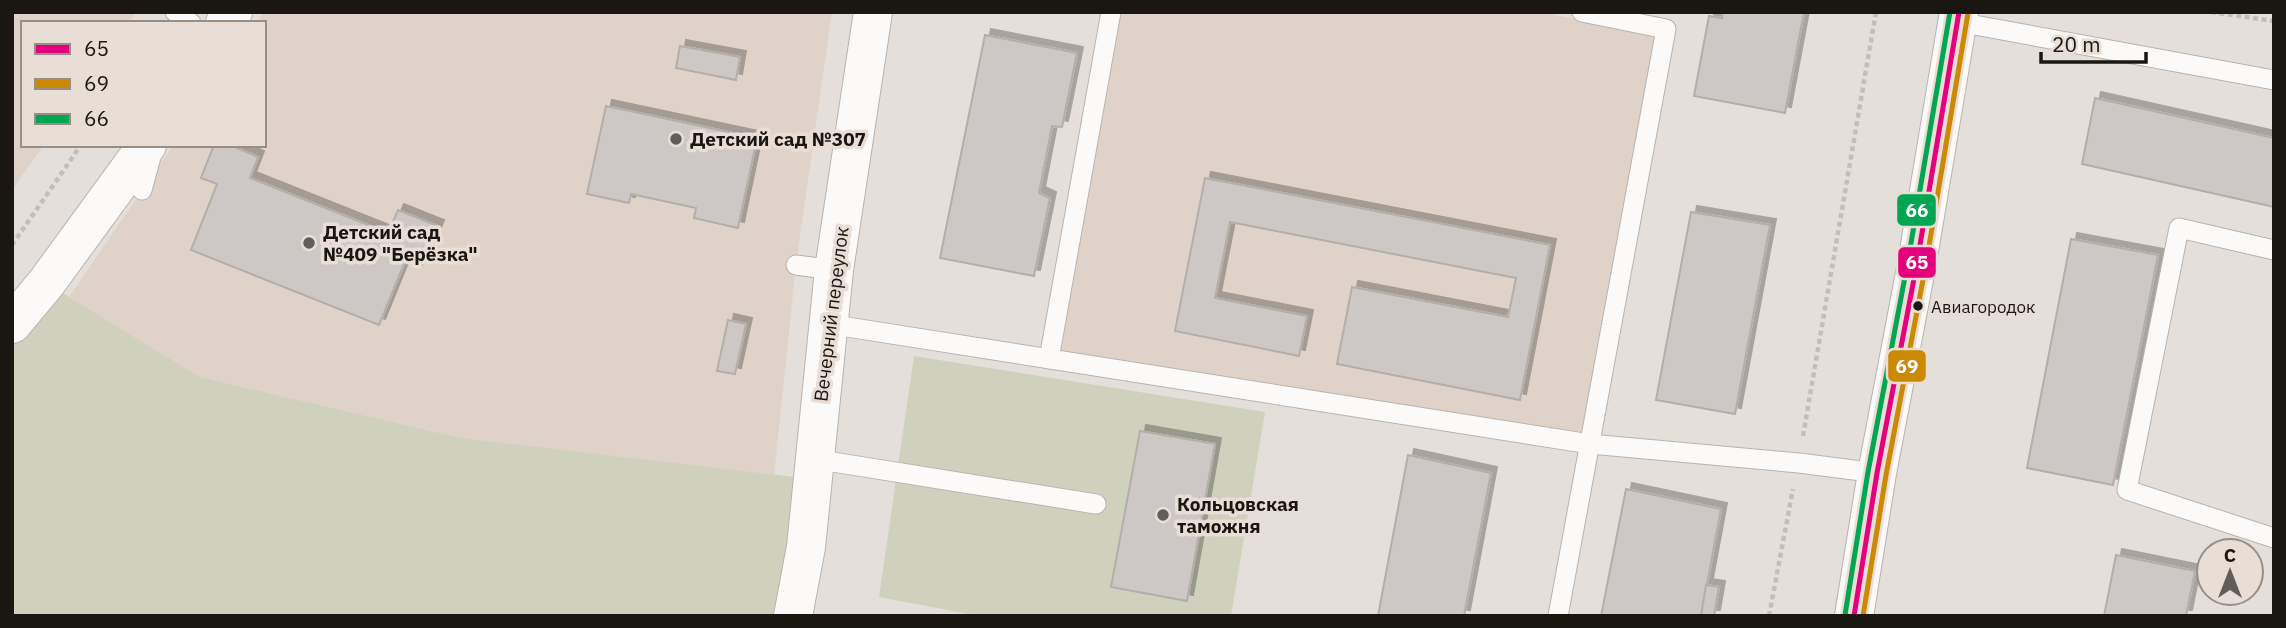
<svg xmlns="http://www.w3.org/2000/svg" width="2286" height="628" viewBox="0 0 2286 628" font-family="'IBM Plex Sans',sans-serif">
<defs>
<filter id="shadow"><feDropShadow dx="6" dy="-6" stdDeviation="0" flood-color="#0004"/></filter>
</defs>
<rect width="100%" height="100%" fill="#e4dfda"/>
<!-- built -->
<g fill="#dfd3c9">
<polygon points="12,12 136,12 129,23 23,23 23,145 44,145 12,190"/>
<polygon points="264,12 832,12 796,265 774,476 461,438 200,377 69,297 173,145 264,145 264,23 257,23"/>
<polygon points="1119,12 1539,12 1657,35 1585,435 1056,353"/>
</g>
<!-- green -->
<g fill="#cfd1bd">
<polygon points="47,282 69,297 200,377 461,438 812,479 789,616 12,616 12,331"/>
<polygon points="914,356 1265,412 1231,616 979,616 879,597"/>
</g>
<!-- building -->
<g fill="#cdc8c6" stroke="#b3aeab" stroke-width="2" filter="url(#shadow)">
<polygon points="1723,12 1804,12 1785,113 1694,96 1709,16 1722,18"/>
<polygon points="985,35 1077,53 1062,127 1052,126 1039,193 1050,198 1034,276 940,258"/>
<polygon points="680,46 740,57 736,80 676,68"/>
<polygon points="2095,98 2274,138 2274,207 2082,164"/>
<polygon points="606,106 757,138 738,228 694,218 696,208 631,194 629,203 587,194"/>
<polygon points="214,145 230,145 258,157 250,178 388,233 398,210 438,226 422,265 406,259 379,325 191,250 217,184 201,178"/>
<polygon points="1205,178 1550,245 1520,400 1337,364 1352,287 1508,317 1516,278 1230,222 1215,298 1307,316 1299,356 1175,331"/>
<polygon points="1691,212 1770,225 1735,414 1656,400"/>
<polygon points="2071,239 2158,255 2113,485 2027,468"/>
<polygon points="728,320 746,324 735,374 717,371"/>
<polygon points="1140,431 1215,444 1187,601 1111,587"/>
<polygon points="1408,455 1491,473 1464,616 1378,616"/>
<polygon points="1626,489 1721,509 1701,616 1601,616"/>
<polygon points="2116,555 2195,571 2186,616 2104,616"/>
<polygon points="1706,585 1719,587 1714,616 1701,616"/>
</g>
<g fill="none" stroke-linecap="round" stroke-linejoin="round">
<defs>
<g id="service">
<polyline points="175,12 191,23"/>
<polyline points="1958,22 2274,80"/>
<polyline points="142,190 151,157"/>
<polyline points="2274,250 2179,228 2127,490 2274,538"/>
<polyline points="796,265 834,270"/>
<polyline points="828,324 1590,444 1799,463 1877,473"/>
<polyline points="1049,359 1111,12"/>
<polyline points="814,459 1096,504"/>
<polyline points="1558,616 1666,29 1582,12"/>
</g>
<g id="minor">
<polyline points="225,23 233,12"/>
<polyline points="12,324 47,282 147,145"/>
<polyline points="793,616 806,547 834,270 873,12"/>
</g>
<polyline id="secondary" points="1854,616 1877,473 1917,263 1959,12"/>
</defs>
<!-- service casing -->
<use href="#service" stroke="#b7b3af" stroke-width="21"/>
<!-- minor casing -->
<use href="#minor" stroke="#b7b3af" stroke-width="40"/>
<!-- secondary casing -->
<use href="#secondary" stroke="#b7b3af" stroke-width="40"/>
<!-- path -->
<g stroke="#c1bfbe" stroke-width="4.5" stroke-dasharray="5 3.5" stroke-linecap="butt">
<polyline points="2211,12 2274,21"/>
<polyline points="12,245 81,145"/>
<polyline points="1803,436 1876,12"/>
<polyline points="1769,616 1793,489"/>
</g>
<!-- service -->
<use href="#service" stroke="#fbfaf9" stroke-width="19"/>
<!-- minor -->
<use href="#minor" stroke="#fbfaf9" stroke-width="38"/>
<!-- secondary -->
<use href="#secondary" stroke="#fbfaf9" stroke-width="38"/>
<defs>
<polyline id="bus-1" points="1854,616 1877,473 1917,263 1959,12"/>
<polyline id="bus-2" points="1863,616 1886,475 1926,264 1968,13"/>
<polyline id="bus-3" points="1845,615 1868,472 1908,261 1950,12"/>
</defs>
<!-- bus-1 casing -->
<use href="#bus-1" stroke="#e9ded5" stroke-width="10"/>
<!-- bus-2 casing -->
<use href="#bus-2" stroke="#e9ded5" stroke-width="10"/>
<!-- bus-3 casing -->
<use href="#bus-3" stroke="#e9ded5" stroke-width="10"/>
<!-- bus-1 -->
<use href="#bus-1" stroke="#e5007d" stroke-width="5"/>
<!-- bus-2 -->
<use href="#bus-2" stroke="#cb8904" stroke-width="5"/>
<!-- bus-3 -->
<use href="#bus-3" stroke="#00a651" stroke-width="5"/>
</g>
<!-- markers -->
<g fill="#615d59" stroke="#e9ded5" stroke-width="2.5">
<circle cx="676" cy="139" r="7"/>
<circle cx="309" cy="243" r="7"/>
<circle cx="1163" cy="515" r="7"/>
</g>
<circle fill="#1a1713" stroke="#e9ded5" stroke-width="2.5" cx="1918" cy="306" r="6"/>
<g text-anchor="middle" stroke-width="7" stroke-linejoin="round" paint-order="stroke">
<!-- bus labels -->
<g font-size="17" fill="#1a1713" stroke="#e9ded5" text-anchor="start">
<text x="1931" y="313">Авиагородок</text>
</g>
<!-- poi labels -->
<g font-size="19" font-weight="bold" fill="#1a1713" stroke="#e9ded5" text-anchor="start">
<text x="690" y="146">Детский сад №307</text>
<text x="323" y="239">Детский сад<tspan x="323" dy="22">№409 "Берёзка"</tspan></text>
<text x="1177" y="511">Кольцовская<tspan x="1177" dy="22">таможня</tspan></text>
</g>
<!-- street labels -->
<g font-size="19" fill="#1a1713" stroke="#e9ded5">
<text transform="translate(831 314) rotate(-83)" y="7">Вечерний переулок</text>
</g>
</g>
<g stroke="#e9ded5" stroke-width="2.5">
<rect x="1896" y="193" width="41" height="34" rx="7" fill="#00a651"/>
<rect x="1897" y="246" width="40" height="33" rx="7" fill="#e5007d"/>
<rect x="1887" y="349" width="40" height="34" rx="7" fill="#cb8904"/>
</g>
<g font-size="19" text-anchor="middle" font-weight="bold" fill="#fff">
<text x="1917" y="217">66</text>
<text x="1917" y="269">65</text>
<text x="1907" y="373">69</text>
</g>
<!-- border -->
<rect width="2286" height="628" fill="none" stroke="#1a1713" stroke-width="28"/>
<!-- legend -->
<rect x="21" y="21" width="245" height="126" fill="#e9ded5" stroke="#968e87" stroke-width="2"/>
<rect x="35" y="44" width="35" height="10" fill="#e5007d" stroke="#968e87" stroke-width="2"/>
<text x="84" y="56" font-size="21" fill="#1a1713">65</text>
<rect x="35" y="79" width="35" height="10" fill="#cb8904" stroke="#968e87" stroke-width="2"/>
<text x="84" y="91" font-size="21" fill="#1a1713">69</text>
<rect x="35" y="114" width="35" height="10" fill="#00a651" stroke="#968e87" stroke-width="2"/>
<text x="84" y="126" font-size="21" fill="#1a1713">66</text>
<!-- north arrow -->
<g transform="translate(2230 572)"><circle r="33" fill="#e9ded5" stroke="#968e87" stroke-width="2"/>
<path d="M0-5L12 26L0 18L-12 26Z" fill="#615d59"/>
<text y="-10" font-size="19" font-weight="bold" text-anchor="middle" fill="#1a1713">С</text>
</g>
<!-- scale -->
<path d="M2041 52v10h105v-10" fill="none" stroke="#1a1713" stroke-width="3.5"/>
<text x="2052" y="52" font-size="21" fill="#1a1713" stroke="#e9ded5" stroke-width="5" paint-order="stroke">20 m</text>
</svg>
